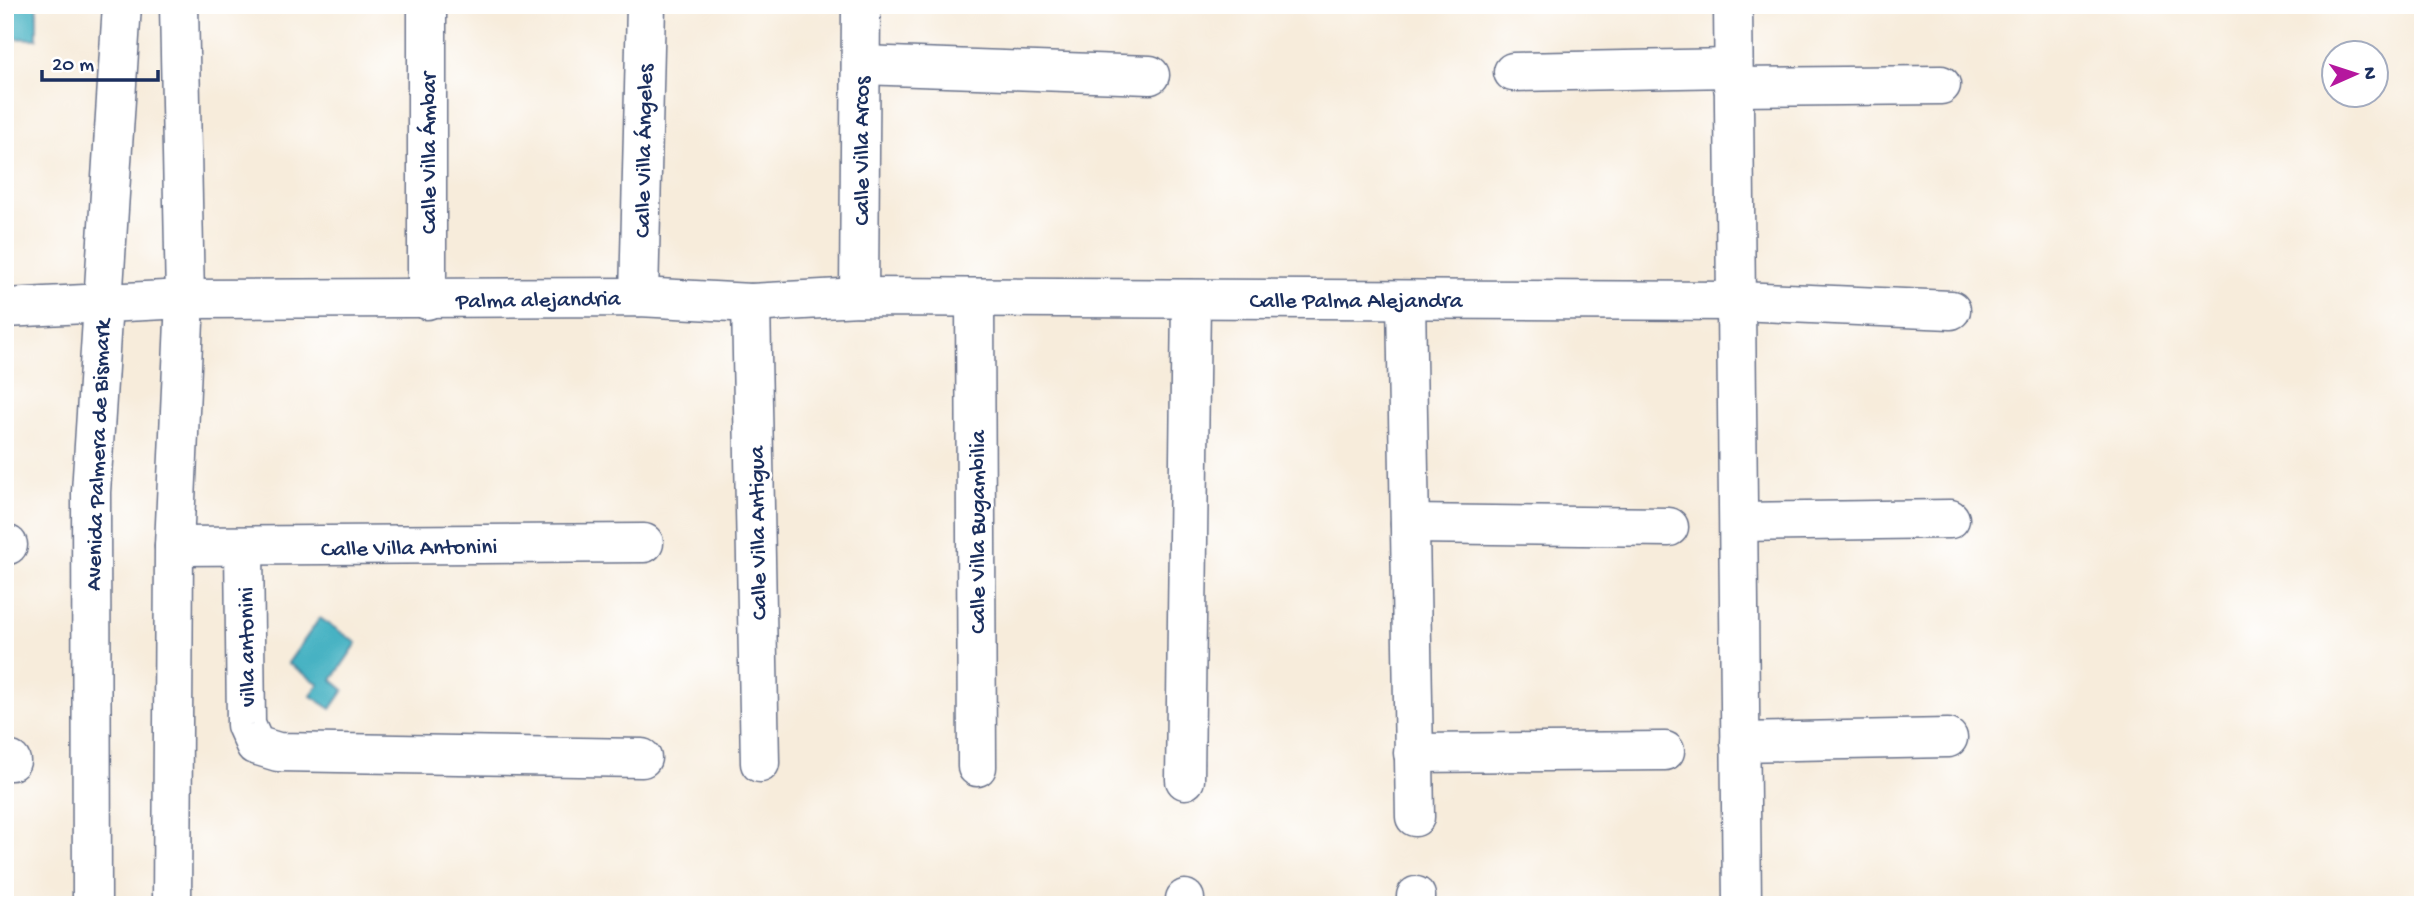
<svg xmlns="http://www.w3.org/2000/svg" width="2428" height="910" viewBox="0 0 2428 910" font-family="'Gochi Hand',sans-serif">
<rect width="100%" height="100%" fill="#fff"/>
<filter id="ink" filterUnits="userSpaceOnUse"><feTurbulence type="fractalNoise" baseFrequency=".0143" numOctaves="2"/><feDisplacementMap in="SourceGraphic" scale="14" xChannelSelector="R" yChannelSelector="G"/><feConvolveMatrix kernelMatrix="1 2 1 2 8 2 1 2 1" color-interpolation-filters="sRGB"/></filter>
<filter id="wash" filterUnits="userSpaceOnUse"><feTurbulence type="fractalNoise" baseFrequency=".00686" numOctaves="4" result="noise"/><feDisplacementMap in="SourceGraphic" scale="28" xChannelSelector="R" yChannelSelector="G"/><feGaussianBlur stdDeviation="1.57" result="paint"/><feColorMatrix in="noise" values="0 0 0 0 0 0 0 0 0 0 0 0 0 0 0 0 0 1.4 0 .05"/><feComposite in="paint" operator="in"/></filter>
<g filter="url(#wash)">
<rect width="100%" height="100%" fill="#f7ecdb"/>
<!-- water -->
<g fill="#46b2c3" stroke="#307090" stroke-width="2">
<polygon points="5,5 37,5 37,39 5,38"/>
<polygon points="320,618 357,643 332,680 344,690 331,709 311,696 319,684 288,663"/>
</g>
</g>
<g filter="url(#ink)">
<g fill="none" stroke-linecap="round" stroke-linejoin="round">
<defs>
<g id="minor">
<polyline points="1733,5 1742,905"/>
<polyline points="861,65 1150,75"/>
<polyline points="1513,72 1733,68"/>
<polyline points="1733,87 1941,85"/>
<polyline points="639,297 646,5"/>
<polyline points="859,297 861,5"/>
<polyline points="975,298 977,767"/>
<polyline points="427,300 427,5"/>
<polyline points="1406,300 1415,817"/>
<polyline points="751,303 760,763"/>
<polyline points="5,308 185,299 639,297 751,303 859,297 1738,301 1951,310"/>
<polyline points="1739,522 1950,519"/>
<polyline points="1410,524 1669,527"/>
<polyline points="5,545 8,545"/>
<polyline points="174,546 644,543"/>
<polyline points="244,547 246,725 255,745 278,752 642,758"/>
<polyline points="1740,742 1948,738"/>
<polyline points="1413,753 1665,751"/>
<polyline points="5,761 11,761"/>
<polyline points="1185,780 1191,299"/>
<polyline points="1416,896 1416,905"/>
<polyline points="1185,899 1185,905"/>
<polyline points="92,905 91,492 122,5"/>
<polyline points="172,905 174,546 185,299 179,5"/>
</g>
</defs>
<!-- minor casing -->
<use href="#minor" stroke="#68718a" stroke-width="41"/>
<!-- minor -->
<use href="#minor" stroke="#fff" stroke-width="38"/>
</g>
</g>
<g text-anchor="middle" stroke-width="5" stroke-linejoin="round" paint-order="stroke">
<!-- street labels -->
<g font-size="23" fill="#1b2f5e" stroke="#fff">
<text transform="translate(642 151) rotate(-89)" y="8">Calle Villa Ángeles</text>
<text transform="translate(860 151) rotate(-90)" y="8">Calle Villa Arcos</text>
<text transform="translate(427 153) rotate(-90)" y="8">Calle Villa Ámbar</text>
<text transform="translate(538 298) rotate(-1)" y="8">Palma alejandria</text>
<text x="1356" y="307">Calle Palma Alejandra</text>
<text transform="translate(96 455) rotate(-88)" y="8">Avenida Palmera de Bismark</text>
<text transform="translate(976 532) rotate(-90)" y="8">Calle Villa Bugambilia</text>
<text transform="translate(756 533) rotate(-91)" y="8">Calle Villa Antigua</text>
<text transform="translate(409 546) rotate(-1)" y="8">Calle Villa Antonini</text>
<text transform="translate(245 647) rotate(-91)" y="8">villa antonini</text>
</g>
</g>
<!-- margin -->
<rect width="2428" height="910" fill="none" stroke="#fff" stroke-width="28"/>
<!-- north arrow -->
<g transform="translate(2355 74) rotate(87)"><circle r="33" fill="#ffffff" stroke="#a4acbf" stroke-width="2"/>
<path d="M0-5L12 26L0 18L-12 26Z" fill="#b5179e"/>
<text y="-10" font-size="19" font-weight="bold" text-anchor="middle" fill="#1b2f5e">N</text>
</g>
<!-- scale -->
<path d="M42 70v10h116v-10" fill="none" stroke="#1b2f5e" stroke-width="3.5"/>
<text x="52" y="70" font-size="21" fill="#1b2f5e" stroke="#ffffff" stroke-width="5" paint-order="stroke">20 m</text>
</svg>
